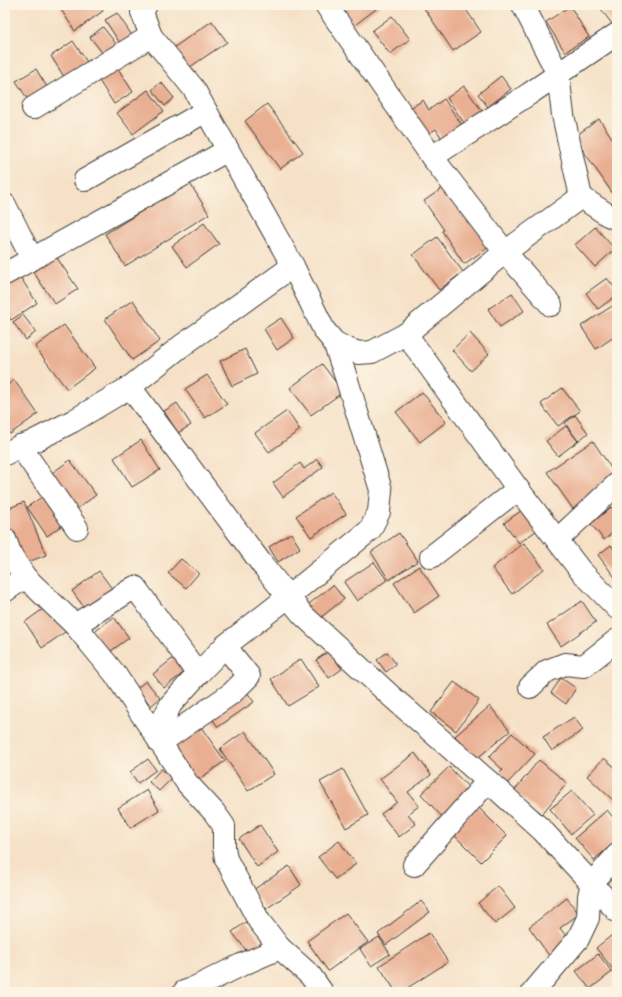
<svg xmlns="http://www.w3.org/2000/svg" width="622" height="997" viewBox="0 0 622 997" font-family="Itim,sans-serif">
<rect width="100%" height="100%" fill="#fcf5e5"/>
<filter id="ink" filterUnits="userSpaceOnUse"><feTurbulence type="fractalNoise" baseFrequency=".025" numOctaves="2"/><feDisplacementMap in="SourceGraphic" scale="8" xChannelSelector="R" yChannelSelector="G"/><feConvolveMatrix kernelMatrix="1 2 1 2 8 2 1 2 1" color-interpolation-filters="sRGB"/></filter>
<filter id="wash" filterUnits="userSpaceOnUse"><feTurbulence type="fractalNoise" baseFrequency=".012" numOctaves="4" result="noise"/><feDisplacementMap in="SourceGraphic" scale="16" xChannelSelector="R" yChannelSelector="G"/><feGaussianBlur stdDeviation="0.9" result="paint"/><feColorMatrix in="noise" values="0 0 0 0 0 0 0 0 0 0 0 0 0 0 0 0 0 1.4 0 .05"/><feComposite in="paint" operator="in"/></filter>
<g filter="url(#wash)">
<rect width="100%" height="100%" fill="#f6e1c7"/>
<g id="blocks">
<!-- building -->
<g fill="#e9af92">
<polygon points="58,5 99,5 103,11 75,31"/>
<polygon points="333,5 379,5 380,6 351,28"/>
<polygon points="422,5 463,5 481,32 453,51"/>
<polygon points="598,5 617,5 617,26 615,28"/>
<polygon points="570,6 589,37 565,52 546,22"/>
<polygon points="117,13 135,40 123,48 105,20"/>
<polygon points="392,16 410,39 390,54 372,31"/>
<polygon points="212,21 227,42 187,69 173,48"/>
<polygon points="103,27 120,49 107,59 90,37"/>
<polygon points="73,41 89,65 66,80 51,56"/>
<polygon points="115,64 133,92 114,104 96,76"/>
<polygon points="36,69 49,90 30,103 16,81"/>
<polygon points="501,76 511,89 488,107 478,94"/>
<polygon points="161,82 174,98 165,106 152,90"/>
<polygon points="464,86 482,111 464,123 447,98"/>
<polygon points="148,90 164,111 133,134 117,113"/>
<polygon points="444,99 464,128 444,142 436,129 426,135 409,109 423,100 429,110"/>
<polygon points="267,104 303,152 280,169 245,121"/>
<polygon points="599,119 617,145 617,200 574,137"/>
<polygon points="189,182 209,214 125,266 105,234"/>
<polygon points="447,185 489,247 464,264 442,231 444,230 424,201"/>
<polygon points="204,223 219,244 187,267 172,246"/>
<polygon points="595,227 615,249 595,267 575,245"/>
<polygon points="437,237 463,272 439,290 413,255"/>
<polygon points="55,255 78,289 55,304 32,270"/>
<polygon points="19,275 37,303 11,320 5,311 5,284"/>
<polygon points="607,278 617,291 617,295 598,309 586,293"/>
<polygon points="512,293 524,311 500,327 488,309"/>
<polygon points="133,300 160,341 132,360 105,319"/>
<polygon points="617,303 617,335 596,349 581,326"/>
<polygon points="23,315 36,332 26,340 13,322"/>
<polygon points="281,318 294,338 277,350 264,329"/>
<polygon points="64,325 95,368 67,389 35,347"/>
<polygon points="470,333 489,354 471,371 452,350"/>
<polygon points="245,349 257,374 232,386 220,361"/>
<polygon points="322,364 343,392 311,415 290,388"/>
<polygon points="207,375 227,404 205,418 185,389"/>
<polygon points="14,380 38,414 10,434 5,427 5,387"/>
<polygon points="562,388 580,411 558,426 541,404"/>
<polygon points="422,392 446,422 420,442 396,412"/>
<polygon points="177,403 191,425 178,433 164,411"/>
<polygon points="287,411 300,430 269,452 255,433"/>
<polygon points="575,415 588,433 578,441 565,423"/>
<polygon points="566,426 578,441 558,456 546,441"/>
<polygon points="141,440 160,470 132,487 114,458"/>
<polygon points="593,441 617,477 617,479 573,509 547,472"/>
<polygon points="317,459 323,467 283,497 273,483 300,463 304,469"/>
<polygon points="70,460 96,495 74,511 48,476"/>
<polygon points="331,492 346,514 311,537 296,516"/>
<polygon points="48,493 67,522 47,536 27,507"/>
<polygon points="24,502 46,555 23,564 5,521 5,510"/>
<polygon points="611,507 617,514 617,529 604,540 591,524"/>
<polygon points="525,508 540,528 519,543 504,523"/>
<polygon points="291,533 300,548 278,562 269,547"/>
<polygon points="399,533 418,561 389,580 371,552"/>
<polygon points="524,543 544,569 512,594 492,568"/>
<polygon points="611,545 617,553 617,580 598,555"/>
<polygon points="181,559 199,573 186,588 168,573"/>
<polygon points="374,562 387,580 357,601 344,582"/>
<polygon points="419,566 439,596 414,613 394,583"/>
<polygon points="99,571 113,590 86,610 72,591"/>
<polygon points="333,585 344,599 315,622 304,608"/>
<polygon points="582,601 596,622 561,646 547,625"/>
<polygon points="50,604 68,630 42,648 25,622"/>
<polygon points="114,617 129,638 108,653 93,633"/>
<polygon points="329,651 342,669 329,678 316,660"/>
<polygon points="387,652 396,664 386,672 377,660"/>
<polygon points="176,656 187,670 164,688 153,674"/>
<polygon points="301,659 319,687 288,706 271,679"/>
<polygon points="561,678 576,688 566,704 551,693"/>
<polygon points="146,681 160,698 151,706 137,688"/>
<polygon points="454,682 479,700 456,731 431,712"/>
<polygon points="247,692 254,702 218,727 211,717"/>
<polygon points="490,706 510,731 475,760 455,736"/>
<polygon points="574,717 583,730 552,751 543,737"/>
<polygon points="198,723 225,761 195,782 168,745"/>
<polygon points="245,731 274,774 248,791 220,749"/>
<polygon points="512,733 535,754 505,786 496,777 503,770 489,757"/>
<polygon points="415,753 431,775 408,792 419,806 408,814 416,824 399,837 381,814 397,802 380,779"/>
<polygon points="604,758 617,769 617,804 587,776"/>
<polygon points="148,759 156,770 138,783 130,772"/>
<polygon points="539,760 567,783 542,814 514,791"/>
<polygon points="449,767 473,792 444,819 421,794"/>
<polygon points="161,769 172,778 159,791 149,782"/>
<polygon points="343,769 368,815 346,828 320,782"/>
<polygon points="147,790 159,810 130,828 118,808"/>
<polygon points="572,791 593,815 571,834 550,809"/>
<polygon points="478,807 507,836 481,862 452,833"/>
<polygon points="607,810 617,822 617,840 594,860 575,838"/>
<polygon points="260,825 278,852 257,867 239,839"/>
<polygon points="339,841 356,864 335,879 318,857"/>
<polygon points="289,866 301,885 266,909 253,890"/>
<polygon points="498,886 515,908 495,924 478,903"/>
<polygon points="567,898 579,914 560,928 570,942 550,957 529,927"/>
<polygon points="421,901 430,912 386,945 378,934"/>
<polygon points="346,913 368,942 328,971 307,941"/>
<polygon points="246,922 262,943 249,954 232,932"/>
<polygon points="617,931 617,971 615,972 596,948"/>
<polygon points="429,933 448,962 401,992 396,992 379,966"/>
<polygon points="379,937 390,954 371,966 360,949"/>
<polygon points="598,954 612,972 590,989 576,971"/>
</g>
</g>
</g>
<g filter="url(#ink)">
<use href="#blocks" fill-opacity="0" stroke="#3d3a36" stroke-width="1"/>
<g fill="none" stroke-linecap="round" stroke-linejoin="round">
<defs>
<g id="minor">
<polyline points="146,5 142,12 151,36 194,89 206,111 293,266 324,330 334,342 347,349 359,353 372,352 406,334 505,252 581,197 608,215 617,219"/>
<polyline points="326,5 432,157 505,252 551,305"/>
<polyline points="523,5 558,74 563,115 581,197"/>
<polyline points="33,108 151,36"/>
<polyline points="432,157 529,94 617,34"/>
<polyline points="85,180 206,111"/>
<polyline points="5,205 32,259"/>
<polyline points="5,274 228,150"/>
<polyline points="406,334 518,489 580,570 617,608"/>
<polyline points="130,387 261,563 303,615 392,697 488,781 542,830 617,911"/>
<polyline points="20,446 77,528"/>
<polyline points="5,454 20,446 30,443 73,421 130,387 180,347 293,266"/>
<polyline points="5,539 11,555 25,577 75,625 115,674 187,783 214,812 224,826 224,847 226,859 259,921 280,948 310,975 322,992"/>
<polyline points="557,540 617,484"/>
<polyline points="431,557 518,489"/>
<polyline points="5,591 25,577"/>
<polyline points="75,625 135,587 198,674"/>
<polyline points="530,687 547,671 565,664 584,666 617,640"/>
<polyline points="160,743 232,693 249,676 225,646 288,597 370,530 379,512 381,490 346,377 334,342"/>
<polyline points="160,743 159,728 171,704 198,674 225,646"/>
<polyline points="414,865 488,781"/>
<polyline points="184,992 190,990 241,965 280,948"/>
<polyline points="533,992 578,939 588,918 589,896 592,883 617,855"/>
</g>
</defs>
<!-- minor casing -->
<use href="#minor" stroke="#3d3a36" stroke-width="24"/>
<!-- minor -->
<use href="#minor" stroke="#fff" stroke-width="22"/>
</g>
</g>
<!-- margin -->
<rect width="622" height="997" fill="none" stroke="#fcf5e5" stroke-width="20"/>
</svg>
